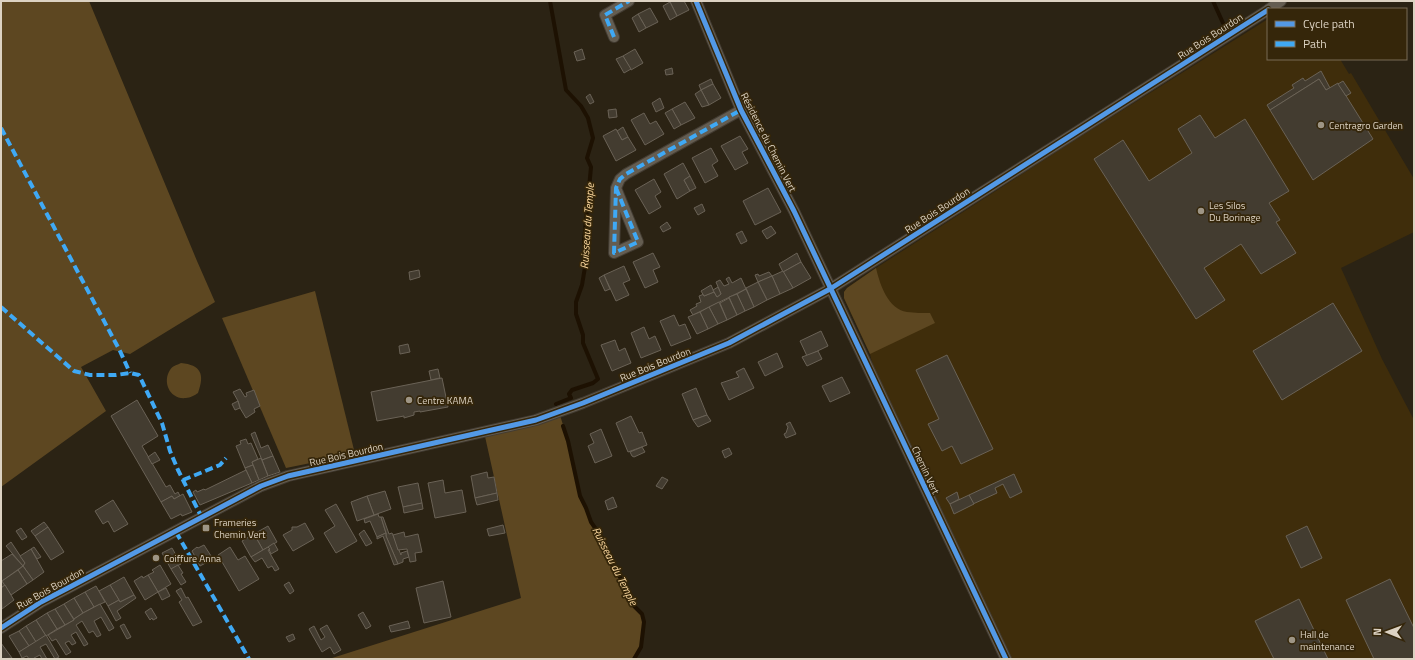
<svg xmlns="http://www.w3.org/2000/svg" width="1415" height="660" viewBox="0 0 1415 660" font-family="'Titillium Web',sans-serif">
<rect width="100%" height="100%" fill="#2b2314"/>
<!-- built -->
<polygon fill="#3f2d0b" points="1268,19 1268,59 1340,59 1349,74 1351,73 1414,179 1414,232 1341,268 1382,359 1414,420 1414,659 1006,659 879,391 870,354 844,298 844,292 847,288 876,268 1075,140"/>
<!-- green -->
<g fill="#5d4721">
<polygon points="1,1 89,1 197,261 215,302 130,354 113,350 81,367 106,411 1,487"/>
<path d="M876,268C880,285 888,309 907,312C915,313 922,313 930,313L935,323L870,354L844,298V292L847,288Z"/>
<polygon points="315,291 355,454 286,468 222,318"/>
<path d="M181,363C201,365 205,374 198,393C195,395 190,398 186,398C170,400 162,382 170,370C172,366 177,365 181,363Z"/>
<polygon points="559,412 568,441 580,496 586,508 591,522 604,541 607,557 623,582 631,603 642,614 644,622 641,647 634,659 329,659 521,598 484,432"/>
</g>
<g fill="none" stroke-linecap="round" stroke-linejoin="round">
<!-- stream -->
<g stroke="#1d1102" stroke-width="4">
<polyline points="550,1 566,90 581,106 588,118 593,138 587,158 591,167 584,242 587,255 582,285 576,302 576,314 583,335 583,343 598,379 593,383 572,390 569,394 571,398 556,404"/>
<polyline points="1213,1 1223,23"/>
<polyline points="563,426 568,441 580,496 586,508 591,522 604,541 607,557 623,582 631,603 642,614 644,622 641,647 634,659"/>
</g>
</g>
<!-- building -->
<g fill="#433c30" stroke="#6a6256">
<polygon points="672,1 684,1 689,10 677,16 670,2"/>
<polygon points="670,2 677,16 670,20 663,6"/>
<polygon points="650,8 658,22 646,28 638,14"/>
<polygon points="638,14 646,28 639,32 632,18"/>
<polygon points="582,49 585,59 577,61 574,52"/>
<polygon points="635,49 643,63 631,70 623,56"/>
<polygon points="623,56 631,69 624,73 616,59"/>
<polygon points="672,68 673,74 666,75 665,70"/>
<polygon points="1321,71 1330,88 1326,90 1319,79 1270,110 1267,105 1294,88 1292,85 1303,78 1305,81"/>
<polygon points="711,79 713,84 701,90 699,85"/>
<polygon points="1319,79 1326,90 1338,83 1373,139 1313,180 1270,110"/>
<polygon points="1343,81 1351,93 1346,96 1338,84"/>
<polygon points="713,84 721,98 709,105 701,90"/>
<polygon points="701,90 709,105 702,107 695,94"/>
<polygon points="590,94 594,102 590,104 586,97"/>
<polygon points="660,98 664,108 656,112 652,103"/>
<polygon points="685,102 695,118 681,125 672,109"/>
<polygon points="616,109 617,117 609,118 608,110"/>
<polygon points="672,109 681,125 674,129 665,113"/>
<polygon points="644,113 650,124 656,121 664,134 645,145 631,120"/>
<polygon points="1200,115 1215,138 1245,119 1289,191 1269,203 1280,220 1276,222 1296,253 1261,274 1241,244 1204,268 1225,300 1196,319 1094,159 1123,140 1149,181 1192,153 1178,129"/>
<polygon points="623,127 628,137 622,140 617,131"/>
<polygon points="616,129 622,140 628,137 636,150 616,161 603,136"/>
<polygon points="740,136 748,149 742,152 748,163 735,170 721,146"/>
<polygon points="711,148 718,161 712,165 718,176 705,183 692,158"/>
<polygon points="683,163 690,176 684,180 690,191 677,199 664,174"/>
<polygon points="690,176 696,188 690,191 684,180"/>
<polygon points="654,179 661,192 655,196 661,207 649,214 635,190"/>
<polygon points="768,188 781,212 755,225 743,201"/>
<polygon points="702,204 705,211 698,215 694,208"/>
<polygon points="667,222 671,228 663,232 660,227"/>
<polygon points="771,226 776,233 767,239 762,231"/>
<polygon points="742,231 747,241 741,244 736,234"/>
<polygon points="653,253 660,267 653,270 658,282 645,288 633,262"/>
<polygon points="797,253 801,262 783,272 779,264"/>
<polygon points="801,262 811,278 793,288 783,272"/>
<polygon points="624,266 630,280 623,283 629,295 616,301 604,275"/>
<polygon points="419,270 420,277 410,280 409,272"/>
<polygon points="783,271 793,288 780,294 772,276"/>
<polygon points="769,272 772,276 758,282 755,275 758,274 759,276"/>
<polygon points="604,275 610,289 605,291 599,278"/>
<polygon points="772,276 780,294 767,300 758,282"/>
<polygon points="729,277 732,283 741,278 746,289 693,315 690,310 697,306 696,304 701,302 699,296 704,294 704,296 714,292 717,297 721,294 716,282 720,280 724,286 729,284 726,279"/>
<polygon points="758,282 767,300 754,307 746,288"/>
<polygon points="711,285 714,292 704,296 701,291"/>
<polygon points="718,287 721,294 717,297 713,290"/>
<polygon points="746,289 754,307 745,311 737,294"/>
<polygon points="737,294 745,311 737,315 729,297"/>
<polygon points="729,298 737,315 727,320 720,303"/>
<polygon points="719,302 727,320 718,324 709,307"/>
<polygon points="1333,303 1362,351 1282,400 1253,351"/>
<polygon points="709,307 718,324 708,329 700,312"/>
<polygon points="700,312 708,329 697,334 688,317"/>
<polygon points="674,315 679,326 685,324 691,338 671,346 660,321"/>
<polygon points="644,327 649,339 655,336 661,350 641,358 631,333"/>
<polygon points="821,331 828,346 807,356 800,341"/>
<polygon points="615,340 619,351 625,348 631,363 612,371 601,345"/>
<polygon points="408,344 410,352 400,354 399,346"/>
<polygon points="818,351 822,359 807,366 802,357"/>
<polygon points="777,353 783,367 765,376 758,362"/>
<polygon points="947,355 993,449 961,464 952,446 942,451 928,424 939,419 916,370"/>
<polygon points="744,368 754,388 729,400 721,383 739,377 736,372"/>
<polygon points="438,369 440,378 431,380 429,371"/>
<polygon points="842,377 850,393 830,402 822,386"/>
<polygon points="442,378 448,407 420,412 420,411 414,412 414,415 404,418 404,416 377,421 371,392"/>
<polygon points="696,388 707,415 693,420 682,394"/>
<polygon points="240,389 245,397 247,396 246,393 254,390 260,406 254,409 255,412 246,418 240,408 238,401 233,392"/>
<polygon points="137,400 158,436 142,446 166,487 170,485 175,494 178,492 180,496 174,499 172,496 161,502 111,416"/>
<polygon points="238,401 240,408 235,410 232,404"/>
<polygon points="707,415 711,421 698,427 693,420"/>
<polygon points="631,416 639,433 642,432 647,445 628,452 616,423"/>
<polygon points="790,422 796,434 786,438 784,434 786,433 788,427 786,424"/>
<polygon points="601,429 612,456 595,463 588,446 594,443 590,434"/>
<polygon points="255,432 261,448 268,445 273,456 262,460 251,434"/>
<polygon points="246,439 248,444 251,443 258,459 252,462 253,465 245,468 236,446 241,444 240,441"/>
<polygon points="642,447 645,452 634,457 632,456 630,452"/>
<polygon points="729,448 732,454 725,458 722,451"/>
<polygon points="155,452 160,460 152,464 148,457"/>
<polygon points="273,456 280,472 268,476 262,460"/>
<polygon points="261,458 268,476 259,480 252,462"/>
<polygon points="253,465 259,480 252,483 245,468"/>
<polygon points="246,470 252,483 200,505 193,492 196,490 197,492 204,489 205,490"/>
<polygon points="487,472 488,478 494,477 497,493 475,498 471,476"/>
<polygon points="1014,474 1022,492 1010,498 1003,484 995,488 997,493 973,504 969,495"/>
<polygon points="662,477 668,480 662,489 656,486"/>
<polygon points="443,480 445,493 462,490 466,512 435,518 428,483"/>
<polygon points="418,483 422,503 403,507 398,487"/>
<polygon points="385,491 391,509 374,515 367,496"/>
<polygon points="957,492 959,499 950,504 946,498"/>
<polygon points="497,493 498,500 477,505 475,498"/>
<polygon points="183,494 192,512 182,516 181,514 171,519 161,502 172,496 174,499"/>
<polygon points="969,495 974,504 954,514 950,504"/>
<polygon points="367,496 374,515 357,521 351,502"/>
<polygon points="613,497 617,507 608,510 605,501"/>
<polygon points="113,500 128,524 114,532 108,521 103,524 95,511"/>
<polygon points="422,503 423,509 404,513 403,507"/>
<polygon points="336,504 357,541 336,553 324,533 335,526 325,510"/>
<polygon points="378,514 379,517 381,517 386,533 377,537 370,521 365,523 364,519"/>
<polygon points="381,517 383,517 389,534 392,533 393,535 401,555 401,553 407,551 409,557 403,559 403,562 398,564 386,536 386,533"/>
<polygon points="44,522 48,527 35,536 31,531"/>
<polygon points="305,523 314,539 293,551 283,535 292,530 292,527 297,527"/>
<polygon points="503,525 505,533 489,536 487,529"/>
<polygon points="268,526 277,542 263,550 254,534"/>
<polygon points="1307,526 1322,558 1301,568 1286,536"/>
<polygon points="48,527 64,552 51,560 35,536"/>
<polygon points="21,528 27,537 22,540 16,531"/>
<polygon points="364,530 372,543 366,546 359,534"/>
<polygon points="404,532 405,537 418,534 422,552 415,553 416,561 410,562 407,549 398,550 393,535"/>
<polygon points="386,533 386,536 398,564 394,565 383,536 377,539 377,537"/>
<polygon points="254,534 263,550 251,557 242,541"/>
<polygon points="11,542 25,563 23,566 6,546"/>
<polygon points="274,543 278,550 271,554 268,547"/>
<polygon points="204,545 213,559 200,566 192,551 197,547 198,548"/>
<polygon points="34,547 41,557 37,559 31,549"/>
<polygon points="230,547 238,560 245,556 259,579 239,591 218,555"/>
<polygon points="268,547 270,549 268,550 279,569 275,571 272,566 268,568 262,558 255,562 251,557"/>
<polygon points="172,548 181,564 171,569 162,553"/>
<polygon points="31,549 44,572 33,580 23,566 25,563 20,556"/>
<polygon points="12,554 23,566 2,581 5,585 1,588 1,561"/>
<polygon points="160,565 171,584 158,592 148,575 154,572 152,570"/>
<polygon points="178,565 183,573 181,574 186,582 181,585 171,569"/>
<polygon points="23,566 33,580 27,584 18,570"/>
<polygon points="18,570 27,584 11,595 2,581"/>
<polygon points="148,575 158,592 145,600 134,581 142,576 143,578"/>
<polygon points="124,577 134,595 120,602 110,585"/>
<polygon points="1390,579 1414,628 1414,659 1374,659 1346,600"/>
<polygon points="443,581 451,617 424,623 416,588"/>
<polygon points="289,582 294,591 290,594 284,585"/>
<polygon points="5,585 14,600 2,609 1,588"/>
<polygon points="110,585 119,600 108,606 99,591"/>
<polygon points="96,586 105,602 94,607 85,592"/>
<polygon points="166,588 170,596 162,600 158,592"/>
<polygon points="181,588 186,598 188,597 202,622 193,626 179,602 182,600 176,591"/>
<polygon points="85,592 94,607 83,613 74,598"/>
<polygon points="134,595 136,598 117,611 121,618 116,621 108,606 119,600 120,602"/>
<polygon points="74,598 83,613 74,619 64,604"/>
<polygon points="1299,599 1328,659 1274,659 1255,621"/>
<polygon points="64,604 74,620 65,625 55,609"/>
<polygon points="100,604 114,628 109,631 101,617 94,621 101,635 97,637 93,631 89,633 82,621 76,625 88,644 84,646 76,632 71,635 76,643 72,645 69,641 65,643 71,652 66,655 56,639 52,641 48,635 74,620 74,619 83,613"/>
<polygon points="151,608 157,618 153,620 152,618 150,620 145,612"/>
<polygon points="55,609 65,625 57,629 47,613"/>
<polygon points="363,612 371,626 366,629 358,615"/>
<polygon points="47,613 57,629 46,636 36,620"/>
<polygon points="36,620 46,636 36,642 26,626"/>
<polygon points="408,621 410,628 391,632 389,626"/>
<polygon points="124,624 131,637 127,639 120,626"/>
<polygon points="327,625 341,650 334,654 330,647 322,652 309,629 314,626 321,640 325,637 320,629"/>
<polygon points="26,626 36,642 29,646 19,631"/>
<polygon points="19,631 29,646 19,652 9,636"/>
<polygon points="293,634 295,639 289,642 286,637"/>
<polygon points="46,635 59,657 55,659 46,644 40,647 47,659 42,659 40,655 34,658 35,659 29,659 27,656 22,658 19,652"/>
<polygon points="1,643 12,658 1,659"/>
</g>
<g fill="none" stroke-linecap="round" stroke-linejoin="round">
<defs>
<g id="minor">
<polyline points="696,1 741,110 794,211 1006,659"/>
<polyline points="1269,9 1281,1"/>
<polyline points="614,37 605,15 629,1"/>
<polyline points="616,188 638,242 614,253 616,188 620,179 626,174 741,110"/>
<polyline points="1,628 41,602 68,588 261,486 288,476 536,420 583,403 729,343 830,289 1268,10"/>
</g>
</defs>
<!-- minor casing -->
<use href="#minor" stroke="#433c32" stroke-width="12"/>
<!-- minor -->
<use href="#minor" stroke="#645d51" stroke-width="10"/>
<!-- quiet -->
<g stroke="#3fa9f5" stroke-width="4" stroke-dasharray="8 4" stroke-linecap="butt">
<polyline points="614,37 605,15 629,1"/>
<polyline points="1,128 120,351 130,373"/>
<polyline points="616,188 638,242 614,253 616,188 620,179 626,174 741,110"/>
<polyline points="1,307 74,371 90,375 116,375 130,373 139,375 162,423 170,451 178,470 202,518"/>
<polyline points="183,480 220,465 226,458"/>
<polyline points="176,532 249,659"/>
</g>
<defs>
<g id="cycleway">
<polyline points="696,1 741,110 794,211 1006,659"/>
<polyline points="1,628 41,602 68,588 261,486 288,476 536,420 583,403 729,343 830,289 1268,10"/>
</g>
</defs>
<!-- cycleway casing -->
<use href="#cycleway" stroke="#35260a" stroke-width="8"/>
<!-- cycleway -->
<use href="#cycleway" stroke="#5399e6" stroke-width="5"/>
</g>
<!-- markers -->
<g fill="#9e9585" stroke="#35260a" stroke-width="1.5">
<circle cx="1321" cy="125" r="4"/>
<circle cx="1201" cy="211" r="4"/>
<circle cx="409" cy="400" r="4"/>
<rect x="202" y="524" width="8" height="8" rx="2"/>
<circle cx="156" cy="558" r="4"/>
<circle cx="1292" cy="640" r="4"/>
</g>
<g text-anchor="middle" stroke-width="3.5" stroke-linejoin="round" paint-order="stroke">
<!-- street labels -->
<g font-size="10" fill="#dcd2c2" stroke="#35260a">
<text transform="translate(1210 36) rotate(-33)" y="4">Rue Bois Bourdon</text>
<text transform="translate(769 142) rotate(63)" y="4">Résidence du Chemin Vert</text>
<text transform="translate(937 210) rotate(-33)" y="4">Rue Bois Bourdon</text>
<text transform="translate(655 364) rotate(-22)" y="4">Rue Bois Bourdon</text>
<text transform="translate(346 454) rotate(-13)" y="4">Rue Bois Bourdon</text>
<text transform="translate(926 470) rotate(65)" y="4">Chemin Vert</text>
<text transform="translate(50 588) rotate(-29)" y="4">Rue Bois Bourdon</text>
</g>
<!-- poi labels -->
<g font-size="10" fill="#dcd2c2" stroke="#35260a" text-anchor="start">
<text x="1329" y="129">Centragro Garden</text>
<text x="1209" y="209">Les Silos<tspan x="1209" dy="12">Du Borinage</tspan></text>
<text x="417" y="404">Centre KAMA</text>
<text x="214" y="526">Frameries<tspan x="214" dy="12">Chemin Vert</tspan></text>
<text x="164" y="562">Coiffure Anna</text>
<text x="1300" y="638">Hall de<tspan x="1300" dy="12">maintenance</tspan></text>
</g>
<!-- water labels -->
<g font-size="11" font-style="italic" fill="#fedaa0" stroke="#35260a">
<text transform="translate(587 226) rotate(-86)" y="4">Ruisseau du Temple</text>
<text transform="translate(615 566) rotate(63)" y="4">Ruisseau du Temple</text>
</g>
</g>
<!-- border -->
<rect width="1415" height="660" fill="none" stroke="#dcd2c2" stroke-width="4"/>
<!-- legend -->
<rect x="1267" y="8" width="140" height="52" fill="#35260a" stroke="#786b54"/>
<rect x="1275" y="21" width="20" height="6" fill="#5399e6" stroke="#786b54"/>
<text x="1303" y="28" font-size="12" fill="#dcd2c2">Cycle path</text>
<rect x="1275" y="41" width="20" height="6" fill="#3fa9f5" stroke="#786b54"/>
<text x="1303" y="48" font-size="12" fill="#dcd2c2">Path</text>
<!-- north arrow -->
<g transform="translate(1387 632) rotate(271)" stroke="#35260a" stroke-width="3" paint-order="stroke">
<path d="M0-3L7 15L0 10L-7 15Z" fill="#dcd2c2"/>
<text y="-6" font-size="11" font-weight="bold" text-anchor="middle" fill="#dcd2c2">N</text>
</g>
</svg>
